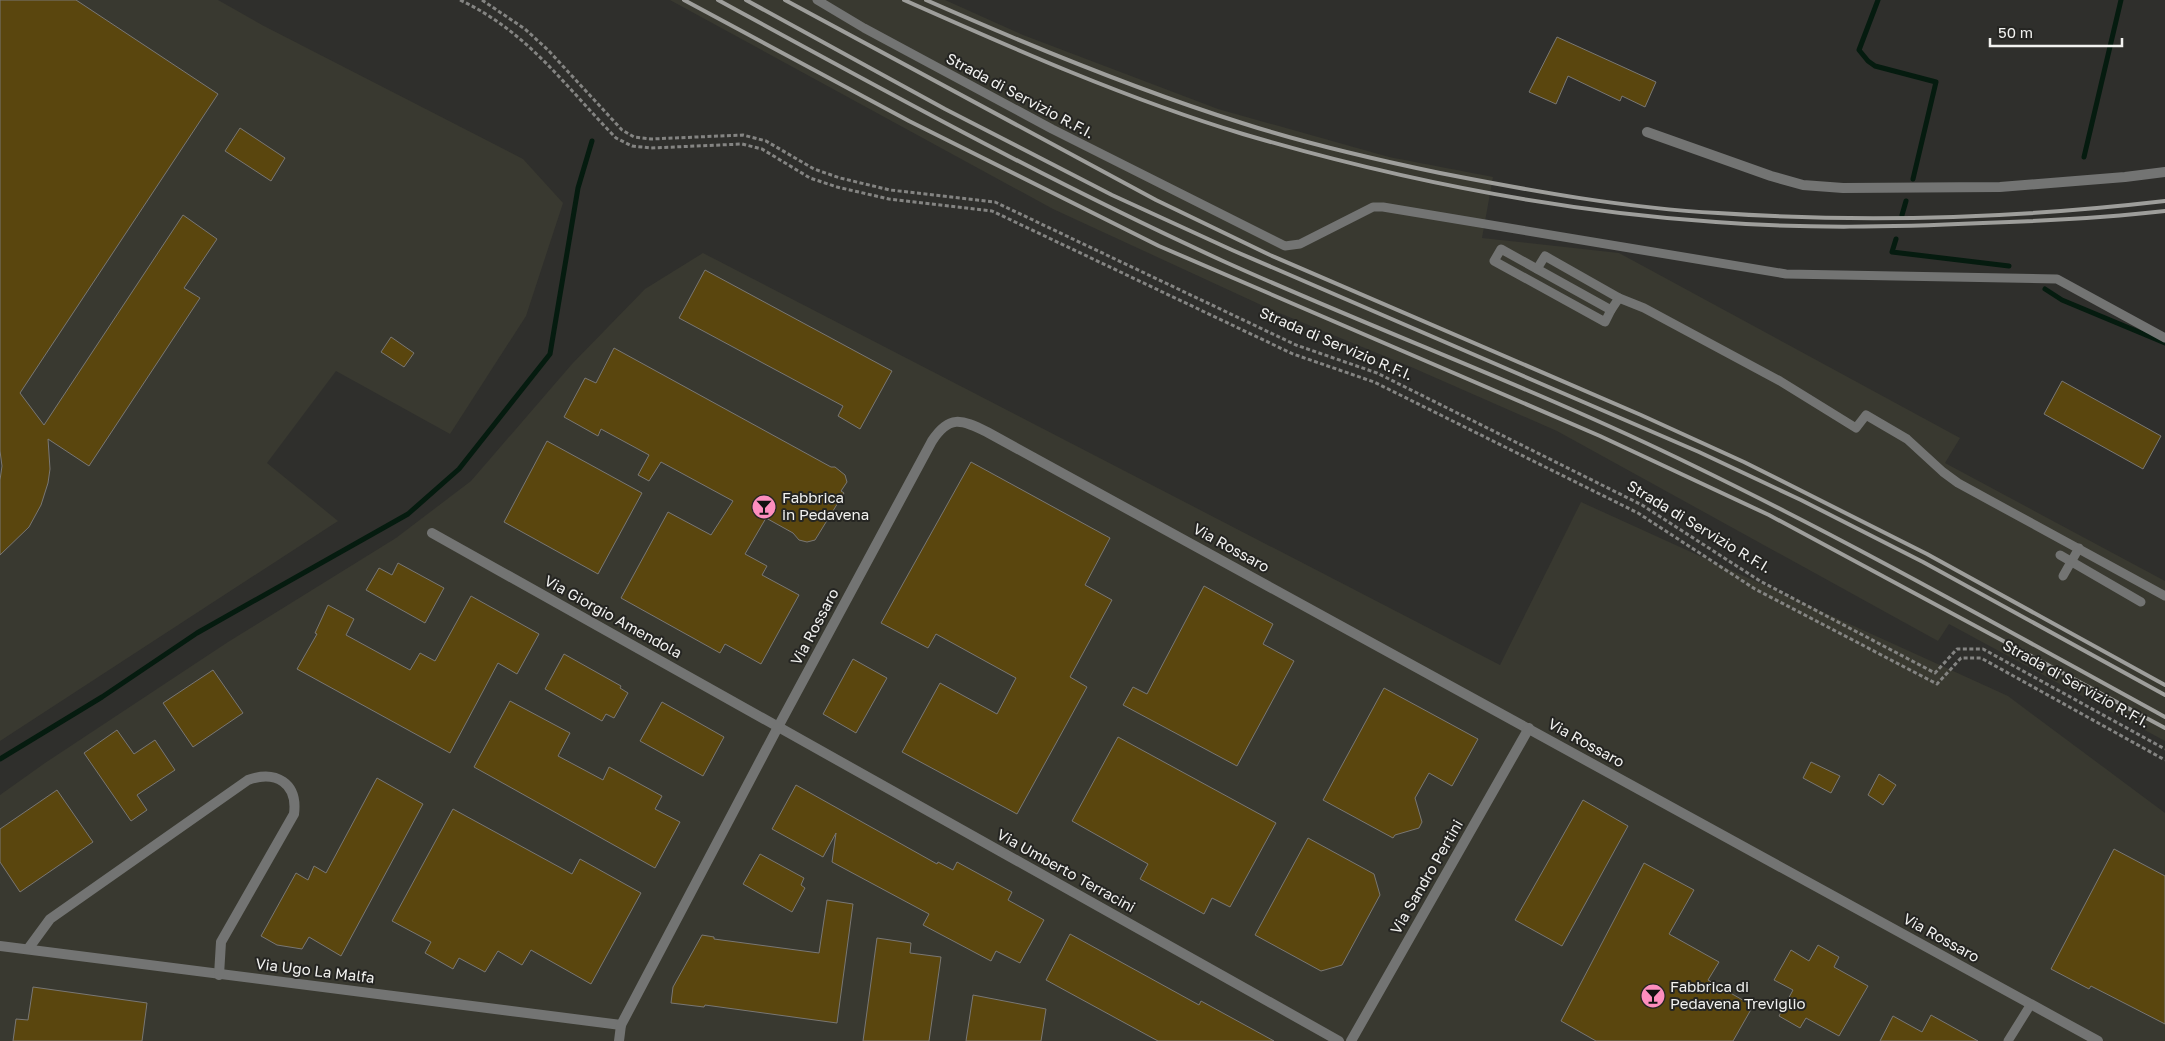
<svg xmlns="http://www.w3.org/2000/svg" width="2165" height="1041" viewBox="0 0 2165 1041" font-family="'Golos Text',sans-serif">
<rect width="100%" height="100%" fill="#2f2f2c"/>
<!-- built -->
<g fill="#393930">
<polygon points="0,0 218,0 262,25 523,159 563,203 526,316 450,434 336,371 267,463 338,521 0,741"/>
<polygon points="670,0 945,0 1023,35 1218,109 1389,157 1493,177 1482,238 1619,253 1960,438 1945,463 2165,581 2165,741 1949,624 1938,641 1557,431 1411,367 1272,310 1053,209"/>
<polygon points="703,253 1500,665 1581,502 2008,696 2165,813 2165,1041 0,1041 0,795 45,763 228,642 396,538 471,481 572,364 645,289"/>
</g>
<g fill="none" stroke-linecap="round" stroke-linejoin="round">
<!-- stream -->
<g stroke="#051b0f" stroke-width="5">
<polyline points="1878,0 1859,50 1868,61 1875,66 1936,82 1913,179"/>
<polyline points="2084,157 2121,0"/>
<polyline points="1902,215 1906,201"/>
<polyline points="1896,239 1892,252 2009,266"/>
<polyline points="2045,289 2062,300 2165,343"/>
<polyline points="0,759 102,697 197,633 408,514 459,469 550,354 578,188 592,141"/>
</g>
</g>
<!-- building -->
<g fill="#5a460e" stroke="#797774">
<polygon points="0,0 76,0 218,94 20,393 44,425 183,215 217,239 184,288 200,298 89,466 48,439 50,469 48,483 41,505 29,527 0,555 0,480 2,466 0,451"/>
<polygon points="1557,37 1656,82 1645,107 1622,96 1620,101 1568,76 1556,104 1529,92"/>
<polygon points="240,128 285,158 271,181 225,151"/>
<polygon points="705,270 892,371 860,429 838,416 843,406 679,318"/>
<polygon points="391,337 414,353 404,367 381,352"/>
<polygon points="614,348 831,467 835,467 845,475 847,482 841,491 844,493 815,540 807,542 799,540 793,533 766,518 745,554 767,566 762,575 799,595 761,664 725,644 720,653 621,598 668,512 711,535 733,501 661,462 649,481 638,475 649,455 601,429 598,436 564,417 585,378 596,383"/>
<polygon points="2062,381 2161,436 2143,469 2044,414"/>
<polygon points="547,441 642,493 598,574 504,522"/>
<polygon points="971,462 1110,538 1085,585 1112,600 1070,677 1087,687 1017,814 902,752 940,683 997,714 1016,678 936,634 928,648 881,623"/>
<polygon points="398,563 444,588 425,623 366,590 379,568 392,575"/>
<polygon points="1204,586 1273,624 1263,644 1294,661 1237,766 1123,705 1133,687 1147,694"/>
<polygon points="471,596 539,634 517,674 498,663 450,753 297,669 317,634 315,633 328,605 354,619 346,635 410,670 420,653 435,661"/>
<polygon points="564,654 621,686 620,688 628,693 614,718 606,714 602,721 545,689"/>
<polygon points="853,659 887,678 856,733 823,714"/>
<polygon points="213,670 243,713 193,747 163,703"/>
<polygon points="1384,688 1478,739 1452,786 1429,773 1415,798 1422,822 1419,828 1395,835 1393,838 1323,800"/>
<polygon points="510,701 570,733 558,756 603,780 609,767 662,796 655,809 680,822 655,868 474,767"/>
<polygon points="662,702 724,737 703,776 640,741"/>
<polygon points="117,730 134,754 155,740 175,770 137,795 147,810 131,821 84,753"/>
<polygon points="1118,737 1276,823 1230,907 1212,898 1204,914 1140,879 1148,864 1072,821"/>
<polygon points="1811,762 1840,776 1831,793 1803,778"/>
<polygon points="1879,774 1896,785 1883,805 1868,795"/>
<polygon points="377,778 423,804 341,956 309,937 302,949 277,945 261,936 296,873 308,880 314,866 326,873"/>
<polygon points="796,785 937,864 938,862 953,870 957,862 1012,892 1008,900 1044,920 1020,963 996,951 991,961 923,925 929,914 832,862 836,833 823,857 772,829"/>
<polygon points="57,790 93,842 20,892 0,862 0,829"/>
<polygon points="1583,800 1628,826 1562,946 1515,920"/>
<polygon points="453,809 572,874 580,859 641,893 591,984 531,950 522,965 498,951 485,972 459,958 453,969 425,953 431,942 392,921"/>
<polygon points="1308,838 1374,874 1380,895 1342,965 1321,971 1255,935"/>
<polygon points="2114,849 2165,876 2165,1024 2091,986 2089,989 2051,969"/>
<polygon points="760,854 804,878 801,885 805,888 792,912 743,884"/>
<polygon points="1644,863 1694,890 1669,934 1719,962 1708,980 1753,1006 1733,1041 1596,1041 1561,1021"/>
<polygon points="827,900 853,904 837,1023 705,1005 704,1007 671,1003 673,987 702,935 714,937 714,939 819,953"/>
<polygon points="1070,934 1199,1005 1201,1001 1274,1041 1158,1041 1046,980"/>
<polygon points="877,938 911,943 910,953 941,957 929,1041 863,1041"/>
<polygon points="1818,945 1839,957 1834,967 1868,986 1839,1036 1806,1018 1800,1028 1779,1016 1793,990 1774,980 1791,950 1809,961"/>
<polygon points="33,987 147,1003 142,1041 13,1041 16,1019 28,1020"/>
<polygon points="973,995 1046,1009 1041,1041 966,1041"/>
<polygon points="1931,1015 1978,1041 1880,1041 1893,1016 1922,1032"/>
</g>
<g fill="none" stroke-linecap="round" stroke-linejoin="round">
<!-- path -->
<g stroke="#848482" stroke-width="3" stroke-dasharray="4 2.5" stroke-linecap="butt">
<path d="M460,0C528,32 565,86 616,138L632,146L651,148L742,144L762,149L810,178L837,187L889,199L992,211L1293,354L1374,382L1638,513L1755,589L1937,684L1961,658H1981L2165,760"/>
<polyline points="482,0 525,29 548,50 622,130 634,137 651,139 743,135 766,141 814,169 840,178 890,190 995,202 1296,345 1377,373 1642,505 1760,581 1935,673 1957,649 1983,649 2165,749"/>
</g>
<!-- lane -->
<g stroke="#737473" stroke-width="9">
<polyline points="817,0 864,28 1052,129 1285,246 1300,244 1373,207 1383,207 1786,274 2057,279 2165,338"/>
<polygon points="1501,249 1611,310 1605,322 1494,261"/>
<polyline points="1537,269 1545,256 1619,298 1611,310"/>
<polyline points="1619,298 1644,308 1780,381 1856,428 1866,415 1907,439 1943,472 1958,483 2165,596"/>
<polyline points="2060,555 2141,602"/>
<polyline points="2063,576 2079,548"/>
<polyline points="2008,1041 2031,1004"/>
</g>
<!-- street -->
<g stroke="#737473" stroke-width="10">
<polyline points="1647,132 1771,176 1803,185 1843,188 2000,187 2125,177 2165,172"/>
<polyline points="432,533 1339,1041"/>
<polyline points="0,946 621,1025"/>
<path d="M28,949L50,919L248,780C276,770 298,783 294,814L221,942L219,975"/>
<path d="M619,1041L621,1025L778,727L932,441C949,415 961,419 987,432L2098,1041"/>
<polyline points="1351,1041 1529,728"/>
</g>
<!-- rail -->
<g stroke="#9e9e9b" stroke-width="4">
<polyline points="684,0 909,121 1159,246 1600,436 1769,515 2165,728"/>
<path d="M718,0C885,91 1050,182 1223,261C1378,331 1539,390 1692,465C1853,543 2008,631 2165,717"/>
<polyline points="746,0 945,109 1112,195 1232,250 1699,452 1801,500 1923,562 2165,695"/>
<polyline points="785,0 1156,200 1270,255 1641,415 1744,462 1927,554 2165,685"/>
<path d="M904,0C1014,49 1127,99 1243,134C1396,179 1557,211 1716,222C1805,229 1894,227 1983,223C2044,221 2104,218 2165,211"/>
<path d="M926,0C1030,46 1134,89 1242,123C1307,144 1373,159 1440,173C1532,191 1625,208 1718,213C1866,223 2018,218 2165,201"/>
</g>
</g>
<!-- icons -->
<defs>
<symbol id="bar-disc" viewBox="-11 -11 22 22"><circle r="9.5" fill="#fd8ebe" stroke="#252522"/><path d="M-6-5H6L.8 .8V4.5H3.5V6h-7V4.5H-.8V.8Z" fill="#111"/></symbol>
</defs>
<g fill-rule="evenodd">
<use href="#bar-disc" x="750" y="493" width="28" height="28"/>
<use href="#bar-disc" x="1639" y="982" width="28" height="28"/>
</g>
<g text-anchor="middle" stroke-width="4" stroke-linejoin="round" paint-order="stroke">
<!-- street labels -->
<g font-size="15" fill="#f2f2f0" stroke="#252522">
<text transform="translate(1020 96) rotate(28)" y="5">Strada di Servizio R.F.I.</text>
<text transform="translate(1336 344) rotate(23)" y="5">Strada di Servizio R.F.I.</text>
<text transform="translate(1699 527) rotate(31)" y="5">Strada di Servizio R.F.I.</text>
<text transform="translate(1231 548) rotate(29)" y="5">Via Rossaro</text>
<text transform="translate(613 617) rotate(29)" y="5">Via Giorgio Amendola</text>
<text transform="translate(815 627) rotate(-62)" y="5">Via Rossaro</text>
<text transform="translate(2076 684) rotate(29)" y="5">Strada di Servizio R.F.I.</text>
<text transform="translate(1586 743) rotate(29)" y="5">Via Rossaro</text>
<text transform="translate(1066 871) rotate(29)" y="5">Via Umberto Terracini</text>
<text transform="translate(1427 877) rotate(-60)" y="5">Via Sandro Pertini</text>
<text transform="translate(1941 938) rotate(29)" y="5">Via Rossaro</text>
<text transform="translate(315 971) rotate(7)" y="5">Via Ugo La Malfa</text>
</g>
<!-- poi labels -->
<g font-size="15" fill="#f2f2f0" stroke="#252522" text-anchor="start">
<text x="782" y="503">Fabbrica<tspan x="782" dy="17">in Pedavena</tspan></text>
<text x="1670" y="992">Fabbrica di<tspan x="1670" dy="17">Pedavena Treviglio</tspan></text>
</g>
</g>
<!-- scale -->
<path d="M1990 38v8h132v-8" fill="none" stroke="#f2f2f0" stroke-width="2.5"/>
<text x="1998" y="38" font-size="15" fill="#f2f2f0" stroke="#252522" stroke-width="4" paint-order="stroke">50 m</text>
</svg>
